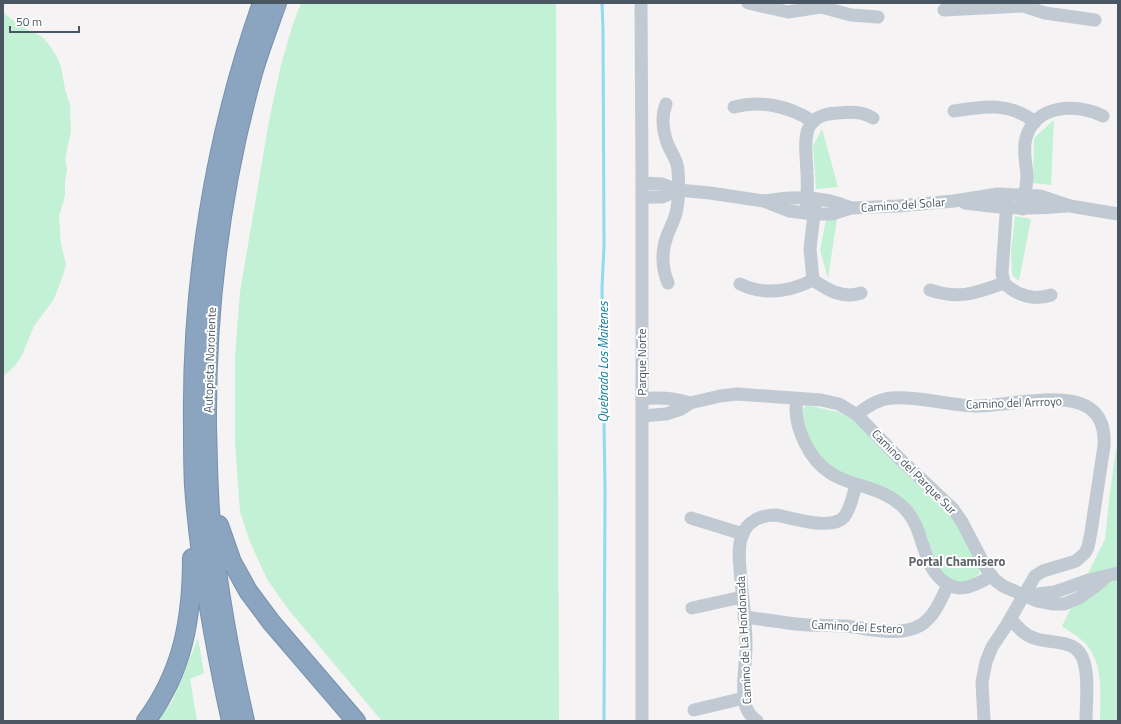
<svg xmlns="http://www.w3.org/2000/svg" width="1121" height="724" viewBox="0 0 1121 724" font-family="'Titillium Web',sans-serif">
<rect width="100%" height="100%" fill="#f5f3f3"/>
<!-- green -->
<g fill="#c3f1d5">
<polygon points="301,3 556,3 559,721 382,721 288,609 267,579 250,542 240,511 235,443 235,356 240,292 269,121 281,65 293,24"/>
<polygon points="3,12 20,26 41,36 48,43 57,57 61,67 65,89 70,105 71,132 65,159 67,169 65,181 65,196 59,216 61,244 66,264 63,275 54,299 34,326 22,355 15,366 3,376"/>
<polygon points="1054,120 1051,185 1033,183 1034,138"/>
<polygon points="822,129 838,187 816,189 813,146"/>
<polygon points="1015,216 1031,219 1019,281 1012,275 1011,251"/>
<polygon points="837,219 828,278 820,250 826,220"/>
<polygon points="806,405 838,412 853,420 860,427 893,461 948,512 964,537 980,570 979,574 972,579 966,581 959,582 949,579 939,568 931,554 928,539 920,522 839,472 819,456 806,433 802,410"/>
<path d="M1118,437V721H1100C1100,695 1104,667 1087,645C1081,638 1070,632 1062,626L1105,539L1110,492Z"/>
<polygon points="198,638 204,673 190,679 197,721 156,721 172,702"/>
</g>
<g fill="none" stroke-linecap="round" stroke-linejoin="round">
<!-- stream -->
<polyline stroke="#90daee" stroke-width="3" points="602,3 603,29 604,246 602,288 605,489 604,721"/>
<defs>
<g id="highway">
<polyline points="219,525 232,562 248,591 271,622 356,721"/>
<path d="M146,721C183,671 192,619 192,558"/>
<path d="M231,721C214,644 200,565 194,486C193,467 193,447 193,427C191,284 214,138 262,3"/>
<path d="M245,721C230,656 218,589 211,523C208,491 208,459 207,427C206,308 221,188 253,73C260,49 269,26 277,3"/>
</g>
</defs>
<!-- highway casing -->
<use href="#highway" stroke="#7690ad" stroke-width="20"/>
<!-- minor -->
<g stroke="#c1cad2" stroke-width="13">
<polyline points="641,3 642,183 642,721"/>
<polyline points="748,3 788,12 821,7 851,15 878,17"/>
<polyline points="944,10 1023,6 1045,13 1095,20"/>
<path d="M666,104C661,117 663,132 668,145C672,154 678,161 678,171C679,184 679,200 676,213C674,221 670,228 667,236C661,252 662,268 668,283"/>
<path d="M734,107C761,100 789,106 812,121"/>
<path d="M954,111C985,106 1009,102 1035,122"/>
<polyline points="642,183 662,184 678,190 710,193 764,201 789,211 814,214 832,214 851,208 898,206 954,201 998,194 1040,196 1070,206 1118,214"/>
<polyline points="642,197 662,197 678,190"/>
<path d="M765,201C793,196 825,196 851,208"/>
<path d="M965,203C1001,208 1029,210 1066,206"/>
<path d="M815,205L810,249L813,280C828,290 842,299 861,293"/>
<path d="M1023,209C1024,199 1026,188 1027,178C1027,165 1022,151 1026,138C1035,104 1077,103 1103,116"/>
<path d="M806,213C807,200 808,186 807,173C806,144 798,115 837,113C850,112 861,111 873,118"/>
<polyline points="1004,283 1002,273 1007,200"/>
<path d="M740,284C765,296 789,292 813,280"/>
<path d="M930,290C961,300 975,293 1004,283C1016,295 1034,301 1051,295"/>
<path d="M642,399C659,397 674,398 690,403"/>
<path d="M797,399C794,415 798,429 805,443C830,495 875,476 906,510C926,532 921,570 949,585C964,593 978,583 992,576"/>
<path d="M857,415C867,406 878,399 892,398C918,396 947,405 974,406C1005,406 1060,392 1086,406C1101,414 1105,430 1104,446L1091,532L1088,547L1085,553L1076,561L1043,571L1035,576L1006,626L992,647L986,662L982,682L984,721"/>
<polyline points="642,416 666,414 681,409 690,403 720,396 737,394 821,400 839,404 857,415 899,458 953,509 962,522 987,570 995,580 1003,586 1037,601 1052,604 1064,604 1079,598 1096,586 1106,577"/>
<polyline points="691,518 743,534"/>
<polyline points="1029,595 1055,592 1089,580 1118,573"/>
<polyline points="692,608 742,597"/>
<path d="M744,617C762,619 779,622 796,624C812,626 829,625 845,626C869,628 898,638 921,625C935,616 941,599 948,585"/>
<path d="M1011,619C1017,627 1024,635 1034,638C1052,645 1077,637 1084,662C1089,677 1086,705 1086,721"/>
<polyline points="694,710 744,698"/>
<path d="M757,721C751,717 747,711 745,704C741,686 746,665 746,646C746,620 742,595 740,569C739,558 738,546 742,536C747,521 761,515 776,515C793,518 832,531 844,517C851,508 853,495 856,485"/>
</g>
<!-- highway -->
<use href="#highway" stroke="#8ba5c1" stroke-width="18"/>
</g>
<g text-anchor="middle" stroke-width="4" stroke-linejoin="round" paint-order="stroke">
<!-- street labels -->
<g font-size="12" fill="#4a5661" stroke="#fff">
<text transform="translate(903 205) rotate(-4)" y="4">Camino del Solar</text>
<text transform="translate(210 360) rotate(-88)" y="4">Autopista Nororiente</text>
<text transform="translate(642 362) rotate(-90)" y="4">Parque Norte</text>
<text transform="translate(1014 403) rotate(-2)" y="4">Camino del Arrroyo</text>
<text transform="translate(914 472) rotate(45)" y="4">Camino del Parque Sur</text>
<text transform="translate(857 627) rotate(3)" y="4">Camino del Estero</text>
<text transform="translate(744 640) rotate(-93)" y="4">Camino de La Hondonada</text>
</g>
<!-- water labels -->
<g font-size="13" font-style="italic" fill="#0c7c9b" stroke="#fff">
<text transform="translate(603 362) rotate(-90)" y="5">Quebrada Los Maitenes</text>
</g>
<!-- neighbourhood labels -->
<g font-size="13" font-weight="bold" fill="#5f6368" stroke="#fff">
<text x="957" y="566">Portal Chamisero</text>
</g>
</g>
<!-- border -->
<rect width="1121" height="724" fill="none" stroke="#4a5661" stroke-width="8"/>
<!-- scale -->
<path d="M10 26v6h69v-6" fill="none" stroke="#4a5661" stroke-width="2"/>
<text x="16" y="26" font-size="12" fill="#4a5661" stroke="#ffffff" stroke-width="3" paint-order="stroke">50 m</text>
</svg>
